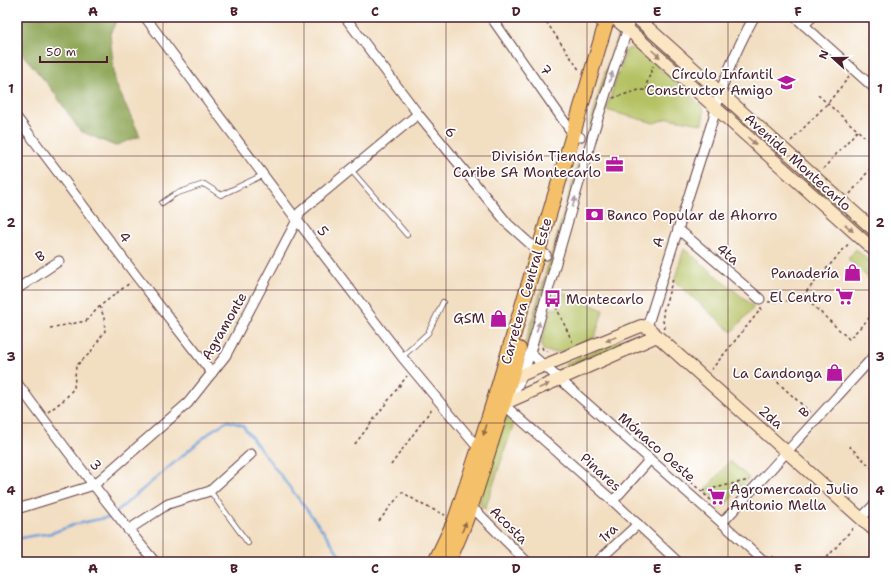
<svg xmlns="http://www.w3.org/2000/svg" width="891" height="579" viewBox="0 0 891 579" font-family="'Shantell Sans',sans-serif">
<rect width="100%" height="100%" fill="#fff"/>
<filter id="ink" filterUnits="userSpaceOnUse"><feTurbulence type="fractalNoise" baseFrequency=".025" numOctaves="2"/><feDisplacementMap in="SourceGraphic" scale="8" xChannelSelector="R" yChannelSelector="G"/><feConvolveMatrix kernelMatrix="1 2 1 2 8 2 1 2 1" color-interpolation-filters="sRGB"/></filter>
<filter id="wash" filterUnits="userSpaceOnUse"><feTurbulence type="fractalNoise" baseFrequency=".012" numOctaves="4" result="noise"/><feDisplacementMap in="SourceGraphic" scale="16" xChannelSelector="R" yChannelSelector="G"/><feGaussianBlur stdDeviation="0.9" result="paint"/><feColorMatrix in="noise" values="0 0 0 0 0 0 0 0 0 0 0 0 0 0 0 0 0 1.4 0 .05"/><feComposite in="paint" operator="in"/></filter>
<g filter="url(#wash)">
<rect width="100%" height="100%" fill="#f2dec1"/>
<!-- green -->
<g fill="#b5c264" stroke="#807048">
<polygon points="636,23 713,92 713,98 634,28"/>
<path d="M619,31L622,32C586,143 553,254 522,366L518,367L606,70Z"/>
<polygon points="634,47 638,48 703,107 704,112 702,124 668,118 654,123 606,110 626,50"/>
<polygon points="725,102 874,236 874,242 723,107"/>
<polygon points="684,249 754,307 732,332 674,281"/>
<polygon points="856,249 874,266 874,283 848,259"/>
<polygon points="558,290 603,310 595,337 560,352 550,352 543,350 541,345 551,308 557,309 561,300 555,297"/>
<polygon points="634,334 637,335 638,339 569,369 567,369 564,368 567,363"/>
<polygon points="506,417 514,423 485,509 479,503"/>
<polygon points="730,461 749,478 725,505 720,504 705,490"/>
</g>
<!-- forest -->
<polygon fill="#90a85a" stroke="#6d6442" points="17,17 118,17 110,34 115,82 140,136 115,146 80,131 51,88 17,48"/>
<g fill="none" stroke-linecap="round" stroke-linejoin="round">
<!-- stream -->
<polyline stroke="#6ea0d9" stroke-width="2.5" points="17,539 31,536 52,533 76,524 110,517 214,429 228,421 242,425 327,536 344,562"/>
</g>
</g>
<g filter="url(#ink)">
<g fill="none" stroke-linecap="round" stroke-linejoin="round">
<defs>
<g id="lane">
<polyline points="351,170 407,235"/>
<polyline points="162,203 175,194 204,184 221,195 263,175"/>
<polyline points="402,357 428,333 443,302"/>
<polyline points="210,491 248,543"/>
</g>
<g id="street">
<polyline points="145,17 297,220 402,357 474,443 482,452"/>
<polyline points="345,17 418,114 508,224 538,251 546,255"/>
<polyline points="491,17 573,134 580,137"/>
<polyline points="597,17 600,21 605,26"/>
<polyline points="795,17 874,88"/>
<polyline points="804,25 812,17"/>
<polyline points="17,118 137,277 212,373"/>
<polyline points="678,229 760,299"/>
<polyline points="17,289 59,261"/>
<path d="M647,327L714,116C722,81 737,48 754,17"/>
<polyline points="530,353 722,523 765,562"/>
<path d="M17,383C61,443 107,504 155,562"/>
<polyline points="510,399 523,375 530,353 593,134 614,68 632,17"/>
<polyline points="503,404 613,501 678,562"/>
<polyline points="613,501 646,464 649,458"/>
<polyline points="467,506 471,508 477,512 527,562"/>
<polyline points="17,509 94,485 188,403 226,355 297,220 300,212 418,114"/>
<polyline points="861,518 874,505"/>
<polyline points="722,523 874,356"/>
<polyline points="128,530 168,504 210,491 251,454"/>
<polyline points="597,562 638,524"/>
</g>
<g id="secondary">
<polyline points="613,17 632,33 874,250"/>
<polyline points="636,17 874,230"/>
<polyline points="504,382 641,326 647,327 874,530"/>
<polyline points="497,405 503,404 560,379 657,336"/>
</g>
<g id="primary">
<polyline points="435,562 455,520 479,448 499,384 573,134 605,26 609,17"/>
<path d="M448,562C464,530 475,496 485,462C497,425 509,387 519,349"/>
</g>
</defs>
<!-- lane casing -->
<use href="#lane" stroke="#633c42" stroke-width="6"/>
<!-- street casing -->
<use href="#street" stroke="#633c42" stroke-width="11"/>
<!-- secondary casing -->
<use href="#secondary" stroke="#633c42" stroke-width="14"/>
<!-- primary casing -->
<use href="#primary" stroke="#633c42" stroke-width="16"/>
<!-- path -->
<g stroke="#633c42" stroke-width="1.5" stroke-dasharray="3 3" stroke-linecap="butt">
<polyline points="543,17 580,71"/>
<polyline points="647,90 647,83 653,66"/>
<polyline points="818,95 874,145"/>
<polyline points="613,98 639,90 680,91"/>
<polyline points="791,141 827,104 849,77"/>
<polyline points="823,169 857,131"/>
<polyline points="850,194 874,164"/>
<polyline points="803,296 849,339 872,315 874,318"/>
<polyline points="554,301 557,309 573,343"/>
<polyline points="768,302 799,300 850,242"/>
<polyline points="50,328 86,321 100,306"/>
<polyline points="665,329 663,321 663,312 673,279"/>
<polyline points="542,347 543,350 549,352"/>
<polyline points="711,370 761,309 761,307"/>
<polyline points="773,378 811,413"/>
<polyline points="48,412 65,399 74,388 76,366 90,353 105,331 104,318 100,306 131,282"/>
<polyline points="355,444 407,376"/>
<polyline points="849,446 874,470"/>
<polyline points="391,465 433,407"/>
<polyline points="682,474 712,501"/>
<polyline points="702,491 749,480"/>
<polyline points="379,521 402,492 423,505 445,515"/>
<polyline points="772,556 778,562"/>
<polyline points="823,562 855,526"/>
</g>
<!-- lane -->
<use href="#lane" stroke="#fff" stroke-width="4.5"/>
<!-- street -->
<use href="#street" stroke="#fff" stroke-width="9"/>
<!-- secondary -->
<use href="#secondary" stroke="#fbe6c3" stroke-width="12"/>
<!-- primary -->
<use href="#primary" stroke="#f4c16a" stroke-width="14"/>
</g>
<!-- one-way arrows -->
<defs><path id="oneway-solid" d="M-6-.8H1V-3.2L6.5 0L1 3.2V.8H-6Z"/></defs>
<g fill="#a28277">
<use href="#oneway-solid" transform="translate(656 54) rotate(42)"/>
<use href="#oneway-solid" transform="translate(752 141) rotate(42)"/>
<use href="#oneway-solid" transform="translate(849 228) rotate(42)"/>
<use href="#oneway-solid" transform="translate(611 339) rotate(158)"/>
<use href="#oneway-solid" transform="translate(544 386) rotate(-24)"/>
</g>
<g fill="#ae9aa0">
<use href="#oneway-solid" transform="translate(611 77) rotate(-73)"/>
<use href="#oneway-solid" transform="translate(574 202) rotate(-74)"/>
<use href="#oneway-solid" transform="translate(538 327) rotate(-74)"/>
</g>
<g fill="#966847">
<use href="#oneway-solid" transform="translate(485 430) rotate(108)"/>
<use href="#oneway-solid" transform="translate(464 527) rotate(-68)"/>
</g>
</g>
<!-- grid -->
<path fill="none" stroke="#4a1f2b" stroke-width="1" stroke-opacity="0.55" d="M163,17V562M304,17V562M446,17V562M587,17V562M728,17V562M17,156H874M17,290H874M17,423H874"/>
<!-- icons -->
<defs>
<symbol id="school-bare" viewBox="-9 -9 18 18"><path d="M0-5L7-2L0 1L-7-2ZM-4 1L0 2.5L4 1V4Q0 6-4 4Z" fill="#b5179e" stroke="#fff" stroke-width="2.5" paint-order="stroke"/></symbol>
<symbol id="office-bare" viewBox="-9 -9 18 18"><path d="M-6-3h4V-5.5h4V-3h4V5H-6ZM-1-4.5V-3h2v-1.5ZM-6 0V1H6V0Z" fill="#b5179e" stroke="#fff" stroke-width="2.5" paint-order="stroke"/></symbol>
<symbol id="bank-bare" viewBox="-9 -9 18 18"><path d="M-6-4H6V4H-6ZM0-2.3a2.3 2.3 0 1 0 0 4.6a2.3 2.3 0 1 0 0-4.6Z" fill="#b5179e" stroke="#fff" stroke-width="2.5" paint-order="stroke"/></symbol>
<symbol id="shop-bare" viewBox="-9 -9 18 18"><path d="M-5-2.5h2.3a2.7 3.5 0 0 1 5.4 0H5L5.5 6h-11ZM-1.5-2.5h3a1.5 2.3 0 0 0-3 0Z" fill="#b5179e" stroke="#fff" stroke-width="2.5" paint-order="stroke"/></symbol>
<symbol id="supermarket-bare" viewBox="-9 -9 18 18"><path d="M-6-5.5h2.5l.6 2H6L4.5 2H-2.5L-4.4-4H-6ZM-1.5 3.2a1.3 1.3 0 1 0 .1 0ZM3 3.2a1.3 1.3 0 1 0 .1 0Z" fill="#b5179e" stroke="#fff" stroke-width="2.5" paint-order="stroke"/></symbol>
<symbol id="bus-bare" viewBox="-9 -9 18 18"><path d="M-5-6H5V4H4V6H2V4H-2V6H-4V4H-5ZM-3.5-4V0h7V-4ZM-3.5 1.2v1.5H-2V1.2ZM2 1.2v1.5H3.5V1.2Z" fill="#b5179e" stroke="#fff" stroke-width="2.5" paint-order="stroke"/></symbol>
</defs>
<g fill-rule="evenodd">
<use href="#school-bare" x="774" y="70" width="25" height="25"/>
<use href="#office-bare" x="602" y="152" width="25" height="25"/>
<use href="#bank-bare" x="582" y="202" width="25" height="25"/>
<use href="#shop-bare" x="840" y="260" width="25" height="25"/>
<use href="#supermarket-bare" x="832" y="284" width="25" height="25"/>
<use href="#bus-bare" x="540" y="286" width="25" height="25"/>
<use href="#shop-bare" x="486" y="306" width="25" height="25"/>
<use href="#shop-bare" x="822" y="360" width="25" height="25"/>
<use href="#supermarket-bare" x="704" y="484" width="25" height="25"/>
</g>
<g text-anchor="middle" stroke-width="3.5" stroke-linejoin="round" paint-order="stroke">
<!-- street labels -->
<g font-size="14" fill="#4a1f2b" stroke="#fff">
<text transform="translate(546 70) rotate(55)" y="5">7</text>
<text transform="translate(451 132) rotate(51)" y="5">6</text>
<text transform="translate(798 162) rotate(42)" y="5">Avenida Montecarlo</text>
<text transform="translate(323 231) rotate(53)" y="5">5</text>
<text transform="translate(125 237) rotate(53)" y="5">4</text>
<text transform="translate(658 242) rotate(-73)" y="5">A</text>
<text transform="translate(728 254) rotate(40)" y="5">4ta</text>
<text transform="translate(40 256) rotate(-34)" y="5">B</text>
<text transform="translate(526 291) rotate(-74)" y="5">Carretera Central Este</text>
<text transform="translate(224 326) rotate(-60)" y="5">Agramonte</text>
<text transform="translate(804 412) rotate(-48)" y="5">B</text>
<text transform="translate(771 417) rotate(42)" y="5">2da</text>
<text transform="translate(657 447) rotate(41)" y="5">Mónaco Oeste</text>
<text transform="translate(96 465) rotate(53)" y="5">3</text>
<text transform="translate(601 472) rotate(42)" y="5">Pinares</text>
<text transform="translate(509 525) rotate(45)" y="5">Acosta</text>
<text transform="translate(608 533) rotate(-43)" y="5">1ra</text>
</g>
<!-- poi labels -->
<g font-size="14" fill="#4a1f2b" stroke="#fff" text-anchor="end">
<text x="773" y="79">Círculo Infantil<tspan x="773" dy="16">Constructor Amigo</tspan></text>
<text x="601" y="161">División Tiendas<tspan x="601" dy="16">Caribe SA Montecarlo</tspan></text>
<text x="607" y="220" text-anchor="start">Banco Popular de Ahorro</text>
<text x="839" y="278">Panadería</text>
<text x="832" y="302">El Centro</text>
<text x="566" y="304" text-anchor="start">Montecarlo</text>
<text x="485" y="323">GSM</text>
<text x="822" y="378">La Candonga</text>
<text x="730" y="494" text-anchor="start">Agromercado Julio<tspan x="730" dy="16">Antonio Mella</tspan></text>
</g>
</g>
<!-- margin -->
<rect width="891" height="579" fill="none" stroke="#fff" stroke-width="44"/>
<!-- north arrow -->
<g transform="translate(833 58) rotate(291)" stroke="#ffffff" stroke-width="3" paint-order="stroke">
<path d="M0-3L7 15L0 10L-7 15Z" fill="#4a1f2b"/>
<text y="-6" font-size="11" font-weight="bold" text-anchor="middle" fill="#4a1f2b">N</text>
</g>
<!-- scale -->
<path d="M40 56v6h67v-6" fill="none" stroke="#4a1f2b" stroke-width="2"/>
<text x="46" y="56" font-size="12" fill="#4a1f2b" stroke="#ffffff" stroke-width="3" paint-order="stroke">50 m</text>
<rect x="22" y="22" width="847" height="535" fill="none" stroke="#4a1f2b" stroke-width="1.5"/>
<g font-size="13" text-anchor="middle" font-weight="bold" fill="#4a1f2b">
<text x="93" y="16">A</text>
<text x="234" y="16">B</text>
<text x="375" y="16">C</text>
<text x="516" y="16">D</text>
<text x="657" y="16">E</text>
<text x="798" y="16">F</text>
<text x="11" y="93">1</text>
<text x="880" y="93">1</text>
<text x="11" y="227">2</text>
<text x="880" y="227">2</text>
<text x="11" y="361">3</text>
<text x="880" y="361">3</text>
<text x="11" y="495">4</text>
<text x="880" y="495">4</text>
<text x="93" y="573">A</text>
<text x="234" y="573">B</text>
<text x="375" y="573">C</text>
<text x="516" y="573">D</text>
<text x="657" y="573">E</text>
<text x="798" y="573">F</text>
</g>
</svg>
